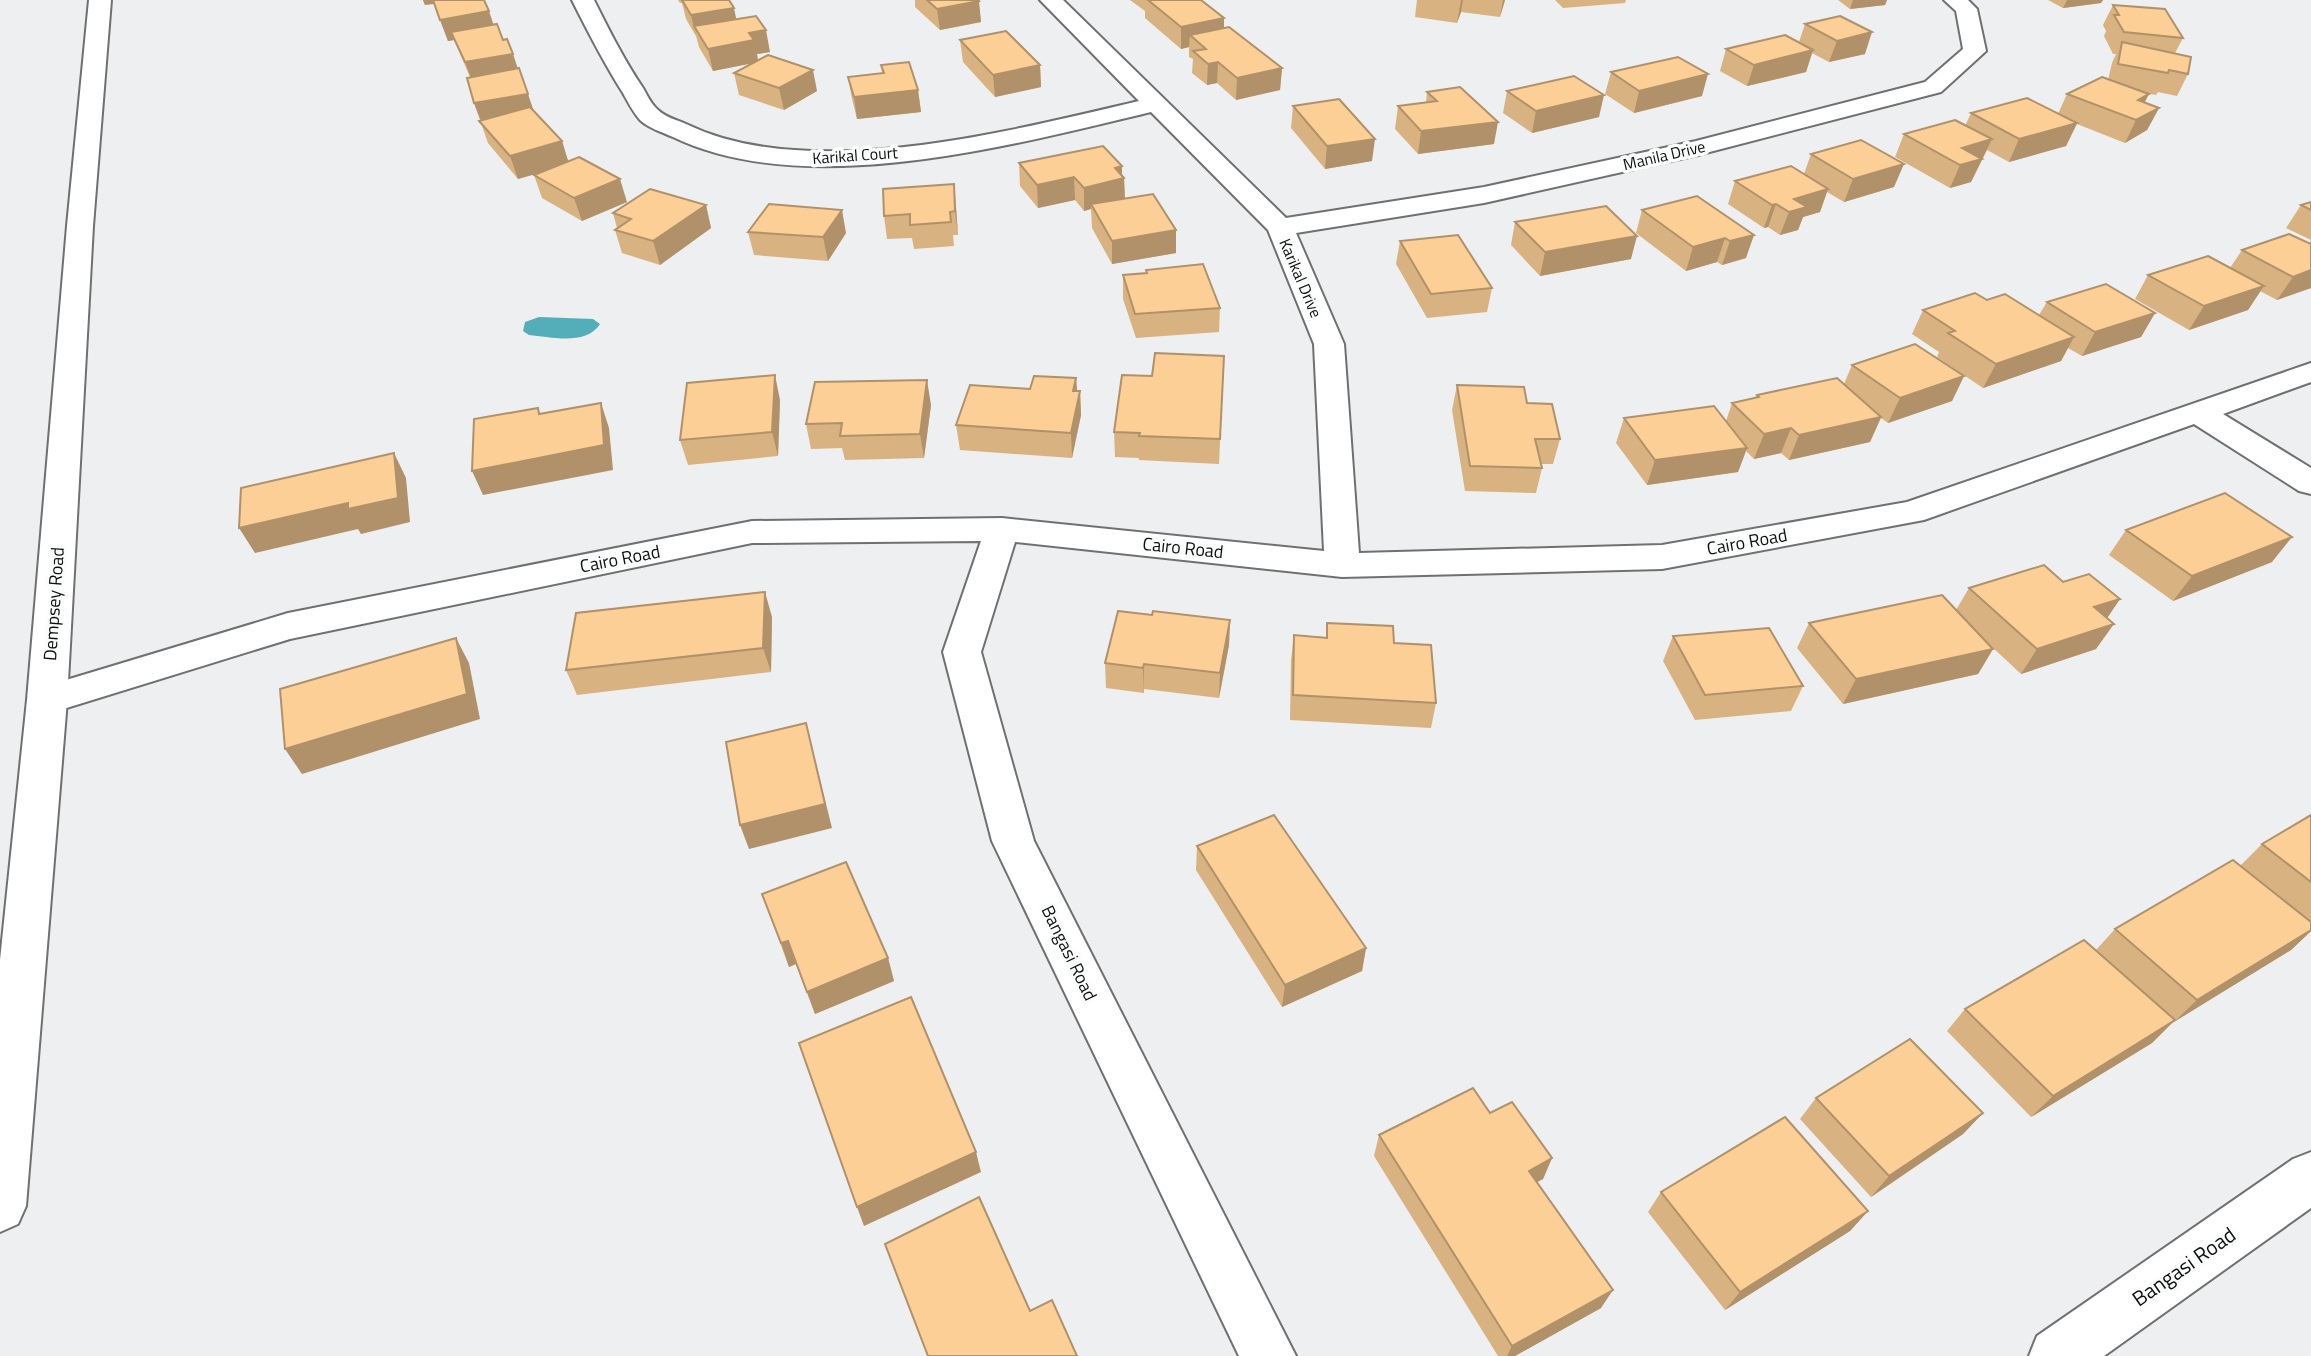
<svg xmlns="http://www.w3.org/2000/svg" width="2311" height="1356" viewBox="0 0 2311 1356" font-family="'Titillium Web',sans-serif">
<rect width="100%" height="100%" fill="#eeeff0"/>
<!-- water -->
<path fill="#53aeb9" d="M539,317L593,319L600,324C586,346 551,337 529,335L523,331L525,322Z"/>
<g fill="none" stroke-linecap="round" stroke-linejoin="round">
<defs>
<g id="street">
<path d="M572,0H594C609,30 624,60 643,88C647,95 651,104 658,110C665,117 677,120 686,124C810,184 1010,131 1139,101L1040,0H1063L1286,218L1484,187L1696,141L1925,82L1963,49L1956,11L1944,0H1968L1977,9L1986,51L1941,92L1698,155L1484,203L1296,233L1344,344L1359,553L1662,545L1907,502L2311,363V382L2223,414L2311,468V494L2299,491L2194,424L1924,520L1662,569L1342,577L1015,542L981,652L1034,841L1296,1356H1239L992,841L943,652L981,541L752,543L290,639L47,714L33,710L27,700L33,690L288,613L752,521L1002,518L1324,551L1314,344L1268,230L1151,112C1013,145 805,201 673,137C662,132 648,128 640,120C633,112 628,102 623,93C604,63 588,32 572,0Z"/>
<polygon points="2311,1152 2311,1208 2104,1356 2029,1356 2037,1336 2293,1159"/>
</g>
<polygon id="secondary" points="89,0 111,0 93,226 67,700 26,1206 18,1224 0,1232 0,960 27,700 67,226"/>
</defs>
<!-- street casing -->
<use href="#street" stroke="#6f7071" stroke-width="4"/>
<!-- secondary casing -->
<use href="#secondary" stroke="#6f7071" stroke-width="4"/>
<!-- street -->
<use href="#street" fill="#fff" fill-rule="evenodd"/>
<!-- secondary -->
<use href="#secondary" fill="#fff" fill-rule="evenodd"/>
</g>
<!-- wall -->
<g fill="#d8b281">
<polygon points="423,0 484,0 493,25 503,40 518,69 534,111 562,141 568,161 627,202 582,221 542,198 534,175 539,173 518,179 488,143 474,103 470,77 454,40 448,41 435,4 425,5"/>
<polygon points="678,0 729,0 736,19 770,52 757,54 758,61 817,91 784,110 739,95 734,73 754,63 713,71 699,47 696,36 686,19 682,3 680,3"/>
<polygon points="915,0 978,0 981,22 940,30 915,7"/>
<polygon points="1130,0 1201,0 1224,18 1224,28 1282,68 1280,90 1236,100 1217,83 1207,85 1192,73 1193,59 1189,57 1189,47 1181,49 1145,18 1145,11"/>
<polygon points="1417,0 1505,0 1500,17 1461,12 1457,23 1415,17"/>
<polygon points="1555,0 1626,0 1625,3 1563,8"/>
<polygon points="1838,0 1887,0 1885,5 1850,9"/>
<polygon points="2048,0 2103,0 2101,3 2063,8"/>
<polygon points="2113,5 2183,38 2175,53 2188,74 2177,96 2158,92 2156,95 2145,93 2145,103 2159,108 2147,130 2125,143 2077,124 2066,146 2009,162 1987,150 1971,182 1950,188 1895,157 1904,134 1965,126 1971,113 2058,114 2067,94 2108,80 2112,63 2116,54 2113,54 2104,36 2106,31 2103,25"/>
<polygon points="1805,24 1865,54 1829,62 1812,53 1806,72 1747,86 1720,71 1726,49 1799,42"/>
<polygon points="960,40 1040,65 1041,87 995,97 963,62"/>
<polygon points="881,65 918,90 921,112 857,119 852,99 848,77 882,73"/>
<polygon points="1611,72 1702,96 1634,113 1605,94"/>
<polygon points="1507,91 1599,117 1532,133 1503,113"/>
<polygon points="1427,92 1494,144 1418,154 1395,129 1398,106 1426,102"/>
<polygon points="1293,106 1372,161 1325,169 1291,128"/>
<polygon points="1811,154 1894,187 1844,202 1827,192 1820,212 1803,217 1798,230 1780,235 1768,227 1764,228 1728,204 1735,181 1804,174"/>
<polygon points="1019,163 1122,166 1122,176 1124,178 1125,199 1176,230 1176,253 1112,264 1092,228 1091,209 1084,211 1075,200 1038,208 1020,186"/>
<polygon points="1697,196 1746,258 1722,265 1717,262 1686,271 1636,233 1642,210"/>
<polygon points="2311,202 2311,288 2277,300 2260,291 2248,310 2189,330 2135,299 2148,275 2230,268 2242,250 2309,243 2311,240 2286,228 2301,205"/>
<polygon points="706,205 711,228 660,265 622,253 615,230 617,228 613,213"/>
<polygon points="956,207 958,235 953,235 954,246 914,249 912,238 887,239 884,216"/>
<polygon points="1515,222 1631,259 1540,276 1511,245"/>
<polygon points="748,232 846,233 828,261 754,255"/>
<polygon points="1400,241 1492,288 1487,312 1427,318 1396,264"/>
<polygon points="1146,270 1220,308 1219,332 1136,338 1123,299 1123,275 1146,273"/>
<polygon points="1987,300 2039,315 2047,302 2155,313 2141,337 2082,356 2068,348 2061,361 1983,388 1937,357 1939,352 1912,334 1923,310"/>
<polygon points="1224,356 1219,464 1139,460 1139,458 1115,457 1114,432 1152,376"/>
<polygon points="1852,365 1964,376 1952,401 1888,423 1881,418 1870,442 1789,460 1781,453 1754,459 1746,451 1738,472 1647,485 1616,443 1624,418 1726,421 1732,403 1755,398 1757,395 1844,384"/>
<polygon points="1076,378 1077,391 1080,391 1081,415 1072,458 960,450 956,425 1030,389"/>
<polygon points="1457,385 1527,403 1560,439 1553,464 1541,464 1542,468 1536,493 1465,491 1452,410"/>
<polygon points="780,400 778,456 688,465 680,440"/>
<polygon points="931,405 924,458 845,460 842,448 811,449 806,424"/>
<polygon points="2126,530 2272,562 2173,601 2109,555"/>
<polygon points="2063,582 2120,599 2107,618 2096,649 2021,674 1990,645 1993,649 1978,674 1843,704 1797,648 1809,623 1956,610 1969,588"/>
<polygon points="1152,615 1230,620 1229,645 1219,698 1144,689 1144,693 1106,688 1105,663"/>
<polygon points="772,617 771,672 577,695 566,670"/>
<polygon points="1327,623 1394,643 1436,703 1431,728 1290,720 1291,660 1294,635 1326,637"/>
<polygon points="1673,636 1803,686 1791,711 1695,720 1663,661"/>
<polygon points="2311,815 2311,931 2291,950 2173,1022 2152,1043 2031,1117 1947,1031 1965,1009 2096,950 2115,929 2240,866 2262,844"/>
<polygon points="1197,846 1366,948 1362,971 1282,1007 1196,870"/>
<polygon points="762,894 888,958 894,981 815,1014 796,964 789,967"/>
<polygon points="1816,1098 1983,1113 1963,1134 1871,1197 1800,1119"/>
<polygon points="1490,1113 1552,1158 1543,1179 1537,1182 1601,1308 1515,1356 1498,1356 1374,1156 1379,1135"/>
<polygon points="1661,1192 1868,1211 1850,1231 1725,1310 1648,1212"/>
</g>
<!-- shaded-wall -->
<g fill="#b09169">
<polygon points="423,0 457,0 425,5"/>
<polygon points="1461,0 1463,0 1461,12 1457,23"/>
<polygon points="1503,0 1505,0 1500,17"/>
<polygon points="1853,0 1887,0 1885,5 1850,9"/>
<polygon points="2067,0 2103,0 2101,3 2063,8"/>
<polygon points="979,1 981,22 940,30 937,9"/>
<polygon points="734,8 738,28 694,26 696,36 691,15"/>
<polygon points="489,11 496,32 451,32 454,40 448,41 440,20"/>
<polygon points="1224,18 1224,40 1190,35 1189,47 1181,49 1181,27"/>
<polygon points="766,30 770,52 757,54 758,62 713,71 708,49 749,33"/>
<polygon points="1872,32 1865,54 1829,62 1837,41"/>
<polygon points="1813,50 1806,72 1747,86 1754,65"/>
<polygon points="513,54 520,75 473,84 465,62"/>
<polygon points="1218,62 1217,83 1207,85 1208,64"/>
<polygon points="1040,65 1041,87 995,97 993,75"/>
<polygon points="1282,68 1280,90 1236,100 1237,78"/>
<polygon points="813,70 817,91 784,110 779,88"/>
<polygon points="1708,74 1702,96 1634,113 1639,91"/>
<polygon points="918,90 921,112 857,119 854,97"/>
<polygon points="528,94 535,116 483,126 474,103"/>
<polygon points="2149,94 2137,117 2138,100"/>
<polygon points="1604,95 1599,117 1532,133 1536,111"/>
<polygon points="2159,108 2147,130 2125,143 2136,120"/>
<polygon points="1498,122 1494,144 1418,154 1421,131"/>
<polygon points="2077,123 2066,146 2009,162 2019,139"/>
<polygon points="1375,139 1372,161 1325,169 1327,146"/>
<polygon points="1992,139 1971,182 1950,188 1960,165 1962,148"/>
<polygon points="562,141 569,164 518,179 510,156"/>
<polygon points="1904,164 1894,187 1844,202 1853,179"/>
<polygon points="1122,166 1122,179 1124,178 1125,201 1091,204 1091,209 1084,211 1084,188 1115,168"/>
<polygon points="1074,177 1075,200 1038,208 1037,185"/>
<polygon points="620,179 627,202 582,221 574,198"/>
<polygon points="954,184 956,207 958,235 955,211"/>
<polygon points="1828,189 1820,212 1803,217 1798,230 1780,235 1794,199"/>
<polygon points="1776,204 1768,227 1764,228 1772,205"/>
<polygon points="706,205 711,228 660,265 653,241"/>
<polygon points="842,210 846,233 828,261 823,237"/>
<polygon points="1176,230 1176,253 1112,264 1112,241"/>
<polygon points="1754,235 1746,258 1722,265 1730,241"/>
<polygon points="1637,236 1631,259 1540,276 1545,252"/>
<polygon points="1725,238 1717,262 1686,271 1693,247"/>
<polygon points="2311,270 2311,288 2277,300 2293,277"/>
<polygon points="2264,286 2248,310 2189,330 2204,306"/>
<polygon points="2155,313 2141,337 2082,356 2095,332"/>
<polygon points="2074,337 2061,361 1983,388 1996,364"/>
<polygon points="775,375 780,400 778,456 772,432"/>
<polygon points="1964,376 1952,401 1888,423 1900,398"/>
<polygon points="1076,378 1078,402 1073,391"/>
<polygon points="927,380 931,405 924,458 920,434"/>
<polygon points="1080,391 1081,415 1072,458 1071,433"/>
<polygon points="601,403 609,428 613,470 483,495 472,471"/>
<polygon points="1881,417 1870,442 1789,460 1799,435"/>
<polygon points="1791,428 1781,453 1754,459 1764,434"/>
<polygon points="1747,448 1738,472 1647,485 1655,460"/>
<polygon points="394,453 406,478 410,522 361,534 358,529 255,553 239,528"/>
<polygon points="2292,537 2272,562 2173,601 2192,576"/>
<polygon points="765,592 772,617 771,672 763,648"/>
<polygon points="2120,599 2103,624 2094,607"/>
<polygon points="1230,620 1229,645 1219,698 1220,673"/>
<polygon points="2114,624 2096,649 2021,674 2037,649"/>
<polygon points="456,638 469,663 480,719 302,774 285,749"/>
<polygon points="1993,649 1978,674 1843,704 1856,679"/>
<polygon points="1144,664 1144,693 1143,668"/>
<polygon points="806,723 832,828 749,849 740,825"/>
<polygon points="2311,930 2311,931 2291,950 2174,1022 2197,1000"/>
<polygon points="788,941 796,964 789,967 781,943"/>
<polygon points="1366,948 1362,971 1282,1007 1285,985"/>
<polygon points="888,958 894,981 815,1014 807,992"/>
<polygon points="2175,1020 2152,1043 2031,1117 2053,1096"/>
<polygon points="1983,1113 1963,1134 1871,1197 1889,1176"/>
<polygon points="976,1152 981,1172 864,1226 857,1207"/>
<polygon points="1552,1158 1543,1179 1520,1191 1529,1171"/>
<polygon points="1868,1211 1850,1231 1725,1310 1740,1292"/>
<polygon points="1613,1290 1601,1308 1515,1356 1507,1356 1512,1346"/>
</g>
<!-- building -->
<g fill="#fbcf96" stroke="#b09169" stroke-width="2">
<polygon points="433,0 484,0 489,11 440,20"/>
<polygon points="682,0 729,0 734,8 691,15"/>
<polygon points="927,0 978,0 979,1 937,9"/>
<polygon points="1148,0 1201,0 1224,18 1181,27"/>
<polygon points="2113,5 2165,9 2183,38 2124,32 2114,15 2119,15"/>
<polygon points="756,16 766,30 749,33 754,40 708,49 694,26"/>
<polygon points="1840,16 1872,32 1837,41 1805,24"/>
<polygon points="497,24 503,40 507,39 513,54 465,62 451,32"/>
<polygon points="1229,27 1282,68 1237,78 1218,62 1208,64 1193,51 1206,49 1190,35"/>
<polygon points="1006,31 1040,65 993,75 960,40"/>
<polygon points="1785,35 1813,50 1754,65 1726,49"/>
<polygon points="2122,42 2191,57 2188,74 2169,70 2168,73 2118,64"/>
<polygon points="768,55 813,70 779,88 734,73"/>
<polygon points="1678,57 1708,74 1639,91 1611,72"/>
<polygon points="909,62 918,90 854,97 848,77 884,73 881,65"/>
<polygon points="519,68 528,94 474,103 467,78"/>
<polygon points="1574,76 1604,95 1536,111 1507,91"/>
<polygon points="2102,77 2149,94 2138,100 2159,108 2136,120 2067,94"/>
<polygon points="1460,87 1498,122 1421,131 1398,106 1437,101 1427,92"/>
<polygon points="2027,98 2077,123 2019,139 1971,113"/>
<polygon points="1339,99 1375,139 1327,146 1293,106"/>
<polygon points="530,107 562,141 510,156 479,121"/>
<polygon points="1955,120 1992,139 1962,148 1982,159 1960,165 1904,134"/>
<polygon points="1861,140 1904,164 1853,179 1811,154"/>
<polygon points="1103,146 1122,166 1115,168 1124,178 1084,188 1074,177 1037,185 1019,163"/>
<polygon points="579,157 620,179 574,198 534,175"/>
<polygon points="1791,166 1828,189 1794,199 1807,207 1789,212 1776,204 1772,205 1735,181"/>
<polygon points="954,184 955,211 950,212 951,222 910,225 910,214 884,216 883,189"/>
<polygon points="650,189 706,205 653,241 615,230 631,219 613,213"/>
<polygon points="1153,194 1176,230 1112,241 1091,204"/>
<polygon points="1697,196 1754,235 1730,241 1725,238 1693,247 1642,210"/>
<polygon points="2311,202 2311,210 2301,205"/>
<polygon points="769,204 842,210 823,237 748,232"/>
<polygon points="1606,206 1637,236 1545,252 1515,222"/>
<polygon points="2289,234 2311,244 2311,270 2293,277 2242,250"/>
<polygon points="1458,235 1492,288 1431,294 1400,241"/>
<polygon points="2208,256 2264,286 2204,306 2148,275"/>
<polygon points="1203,264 1220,308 1135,314 1123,275 1147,273 1146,270"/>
<polygon points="2106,284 2155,313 2095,332 2047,302"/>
<polygon points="1975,293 1987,300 2005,294 2074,337 1996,364 1948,333 1955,331 1923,310"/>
<polygon points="1915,344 1964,376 1900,398 1852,365"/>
<polygon points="1155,353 1224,356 1220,439 1139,436 1140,433 1114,432 1122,375 1152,376"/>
<polygon points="775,375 772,432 680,440 687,383"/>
<polygon points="1034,376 1076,378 1073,391 1080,391 1071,433 956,425 970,385 1030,389"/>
<polygon points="1837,378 1881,417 1799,435 1791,428 1764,434 1732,403 1759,397 1757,395"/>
<polygon points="927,380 920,434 840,436 842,423 806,424 815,382"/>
<polygon points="1457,385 1524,387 1527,403 1552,404 1560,439 1535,439 1542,468 1470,466"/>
<polygon points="601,403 604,445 472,471 474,419 538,408 539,414"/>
<polygon points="1714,406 1747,448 1655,460 1624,418"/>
<polygon points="394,453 398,498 348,509 348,503 239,528 241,488"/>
<polygon points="2225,493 2292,537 2192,576 2126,530"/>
<polygon points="2044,565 2063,582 2089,574 2120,599 2094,607 2114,624 2037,649 1969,588"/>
<polygon points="765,592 763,648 566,670 576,613"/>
<polygon points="1942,595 1993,649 1856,679 1809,623"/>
<polygon points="1118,611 1152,615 1153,611 1230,620 1220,673 1144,664 1143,668 1105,663"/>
<polygon points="1327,623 1393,626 1394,643 1431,645 1436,703 1293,695 1294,635 1327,638"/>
<polygon points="1769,628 1803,686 1705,695 1673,636"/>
<polygon points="456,638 467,694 285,749 280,689"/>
<polygon points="806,723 825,804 740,825 726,742"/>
<polygon points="1274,815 1366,948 1285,985 1197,846"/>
<polygon points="2311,815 2311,882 2262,844"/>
<polygon points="2233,860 2311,922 2311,930 2197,1000 2115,929"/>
<polygon points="846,862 888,958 807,992 788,941 781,943 762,894"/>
<polygon points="2084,940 2175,1020 2053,1096 1965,1009"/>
<polygon points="911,997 976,1152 857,1207 799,1043"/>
<polygon points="1910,1039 1983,1113 1889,1176 1816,1098"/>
<polygon points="1473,1088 1490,1113 1512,1102 1552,1158 1529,1171 1613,1290 1512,1346 1379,1135"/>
<polygon points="1785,1117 1868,1211 1740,1292 1661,1192"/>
<polygon points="979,1197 1030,1311 1052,1300 1077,1356 928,1356 885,1244"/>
</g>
<g text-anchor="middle" stroke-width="7" stroke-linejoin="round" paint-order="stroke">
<!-- far-street labels -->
<g font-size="16" fill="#0f0f10" stroke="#fbfdfd">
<text transform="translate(855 155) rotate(-4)" y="6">Karikal Court</text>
<text transform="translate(1664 155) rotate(-13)" y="6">Manila Drive</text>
<text transform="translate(1301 278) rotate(67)" y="6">Karikal Drive</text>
</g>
<!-- street labels -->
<g font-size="18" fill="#0f0f10" stroke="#fbfdfd">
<text transform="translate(1747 542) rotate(-10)" y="6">Cairo Road</text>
<text transform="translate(1183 548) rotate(6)" y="6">Cairo Road</text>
<text transform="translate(620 559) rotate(-11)" y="6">Cairo Road</text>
<text transform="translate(54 604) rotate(-86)" y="6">Dempsey Road</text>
<text transform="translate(1069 953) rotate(64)" y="6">Bangasi Road</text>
</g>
<!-- near-street labels -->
<g font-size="21" fill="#0f0f10" stroke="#fbfdfd">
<text transform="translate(2184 1267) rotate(-35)" y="7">Bangasi Road</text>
</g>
</g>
</svg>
